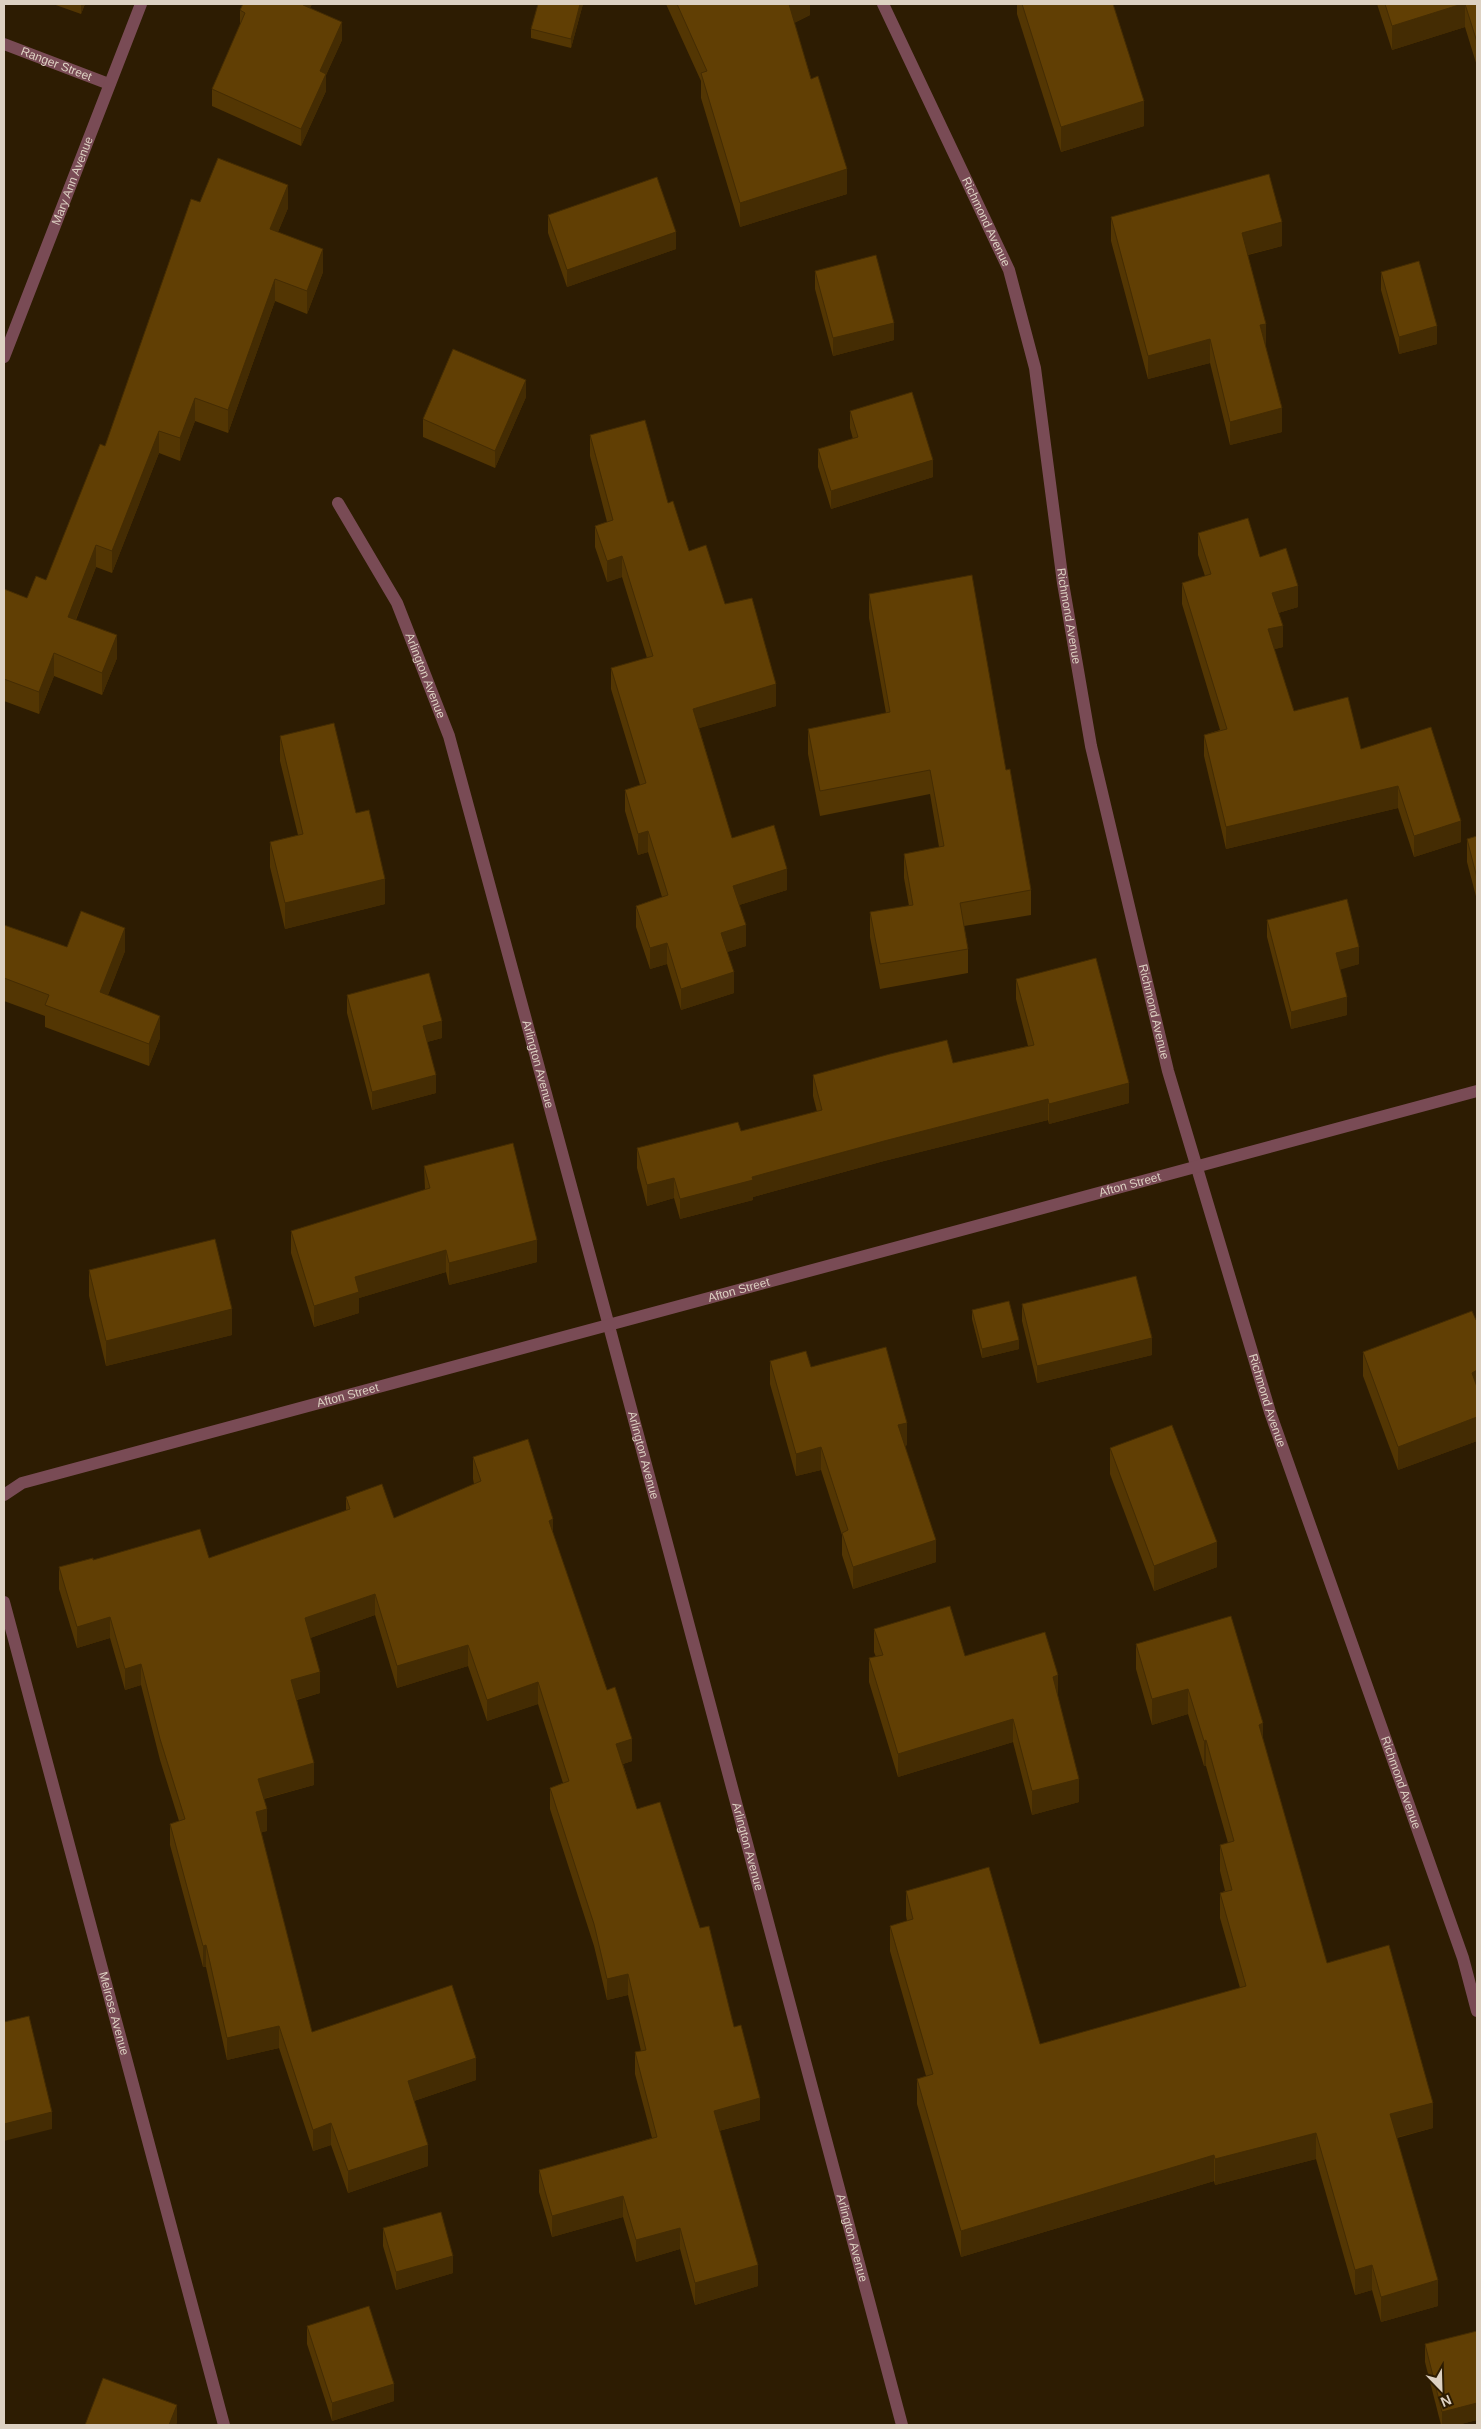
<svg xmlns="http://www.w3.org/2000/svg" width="1481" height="2429" viewBox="0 0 1481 2429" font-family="Helvetica,sans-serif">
<rect width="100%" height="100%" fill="#2d1c02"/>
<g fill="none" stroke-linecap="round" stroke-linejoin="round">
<!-- minor -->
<g stroke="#794b55" stroke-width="12">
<path id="s1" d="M883,4L1009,270L1035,368L1063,583L1091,746L1168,1071L1270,1412L1463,1958L1477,2011"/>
<path id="s2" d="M4,44L109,84"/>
<path id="s3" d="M4,357L141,4"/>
<path id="s4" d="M338,503L397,603L449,736L609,1326L902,2425"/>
<path id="s5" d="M4,1495L22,1483L1477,1091"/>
<path id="s6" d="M4,1602L224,2425"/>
</g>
</g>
<!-- wall -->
<g fill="#533603">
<polygon points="53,4 85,4 81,14"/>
<polygon points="243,4 312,4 310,8 342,40 326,75 326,91 301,146 212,106 212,89 240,25 240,10"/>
<polygon points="583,4 571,48 531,38 531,29"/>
<polygon points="666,4 810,4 810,15 794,23 847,194 740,227 701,98 701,81"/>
<polygon points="1017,4 1113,4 1144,126 1061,152 1017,14"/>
<polygon points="1377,4 1477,4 1477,66 1465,27 1392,50"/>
<polygon points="1476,74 1477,74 1477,103 1476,98"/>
<polygon points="200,202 288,208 278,232 323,272 307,314 275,301 228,433 195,421 180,461 159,453 112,573 96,567 76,620 117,658 102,695 54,676 39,714 4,701 4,589 27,598 46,580 105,446"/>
<polygon points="548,215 676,249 567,287 548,233"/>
<polygon points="1111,217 1282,246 1248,255 1282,432 1230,445 1210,363 1148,379 1111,241"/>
<polygon points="815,271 894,340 833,356 815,289"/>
<polygon points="1381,272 1437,344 1399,354 1381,290"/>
<polygon points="526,397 495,468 423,437 423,419"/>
<polygon points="850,411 933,477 831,509 818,467 818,449 853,439 850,428"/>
<polygon points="590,435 668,503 689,551 725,604 776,706 699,728 732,838 787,890 739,905 746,946 727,952 734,993 681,1010 667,964 650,969 636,927 636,906 662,897 648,852 638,855 625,811 625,790 640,785 611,689 611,668 647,658 622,577 607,582 595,547 595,526 607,522 590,456"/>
<polygon points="1198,533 1260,557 1298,607 1278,613 1283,647 1274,649 1294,711 1361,749 1461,842 1414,857 1398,808 1226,849 1204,756 1204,735 1220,730 1182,604 1182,583 1205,576 1198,555"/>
<polygon points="869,594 1006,770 1031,890 1031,915 964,926 968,949 968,973 880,989 870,937 870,912 909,906 904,878 904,854 939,847 930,794 820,816 808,754 808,729 886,713 869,618"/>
<polygon points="280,736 356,813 385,904 285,929 270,867 270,842 298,835 280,761"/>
<polygon points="1477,836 1477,900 1467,862 1467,839"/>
<polygon points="1267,920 1359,964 1340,969 1347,1015 1291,1029 1267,937"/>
<polygon points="4,925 67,947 125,951 108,995 160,1038 149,1066 45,1027 45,1016 4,1001"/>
<polygon points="1016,979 1129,1103 1049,1124 1048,1120 884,1161 753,1197 753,1200 680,1219 674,1198 647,1206 637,1168 637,1148 741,1131 817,1112 813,1096 813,1075 953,1063 1028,1046 1016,999"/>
<polygon points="347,995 442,1038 427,1042 436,1093 372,1110 347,1013"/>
<polygon points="424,1166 537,1262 449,1285 446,1272 359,1298 359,1313 314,1327 291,1253 291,1231 425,1190"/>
<polygon points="89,1270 232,1335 106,1366 89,1296"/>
<polygon points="1022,1304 1152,1355 1037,1383 1022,1321"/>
<polygon points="972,1310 1019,1349 982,1358 972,1319"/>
<polygon points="1476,1320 1477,1320 1477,1441 1398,1470 1363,1376 1363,1352"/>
<polygon points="770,1361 811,1367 907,1445 905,1446 936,1562 853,1589 842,1555 842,1535 821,1470 796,1476 770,1384"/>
<polygon points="1110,1448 1217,1567 1154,1591 1110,1474"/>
<polygon points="473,1457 553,1534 632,1761 623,1764 637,1809 700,1928 734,2027 760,2120 719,2131 758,2286 695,2305 680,2249 636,2262 623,2217 552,2237 539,2192 539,2170 652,2138 635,2074 635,2052 641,2051 628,1995 607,2000 594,1946 550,1809 550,1788 563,1783 538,1704 487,1721 468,1666 397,1688 375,1615 310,1638 320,1693 297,1700 314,1785 264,1799 267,1831 261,1832 312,2032 476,2080 414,2101 428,2166 348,2193 331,2145 313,2151 279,2048 227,2060 206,1967 203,1967 170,1845 170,1824 179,1821 160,1760 141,1685 125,1690 110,1638 77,1648 59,1589 59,1567 93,1560 209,1558 346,1511 346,1497 394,1518 474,1484 473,1479"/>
<polygon points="874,1629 965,1656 1058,1696 1079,1802 1032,1815 1013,1742 898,1777 869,1682 869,1658 876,1657 874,1652"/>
<polygon points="1136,1644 1263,1739 1327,1963 1433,2128 1397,2138 1438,2306 1381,2322 1372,2290 1355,2295 1316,2159 1215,2185 1214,2181 961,2257 917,2104 917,2079 926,2076 890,1951 890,1926 907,1921 906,1916 906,1891 1040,2044 1240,1988 1220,1918 1220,1893 1225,1891 1220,1871 1220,1845 1228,1843 1206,1766 1204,1766 1188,1714 1152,1725 1136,1669"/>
<polygon points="383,2228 453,2273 396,2290 383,2246"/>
<polygon points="307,2326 394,2401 332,2421 307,2344"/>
<polygon points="1477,2331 1477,2420 1457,2425 1441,2425 1425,2362 1425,2344"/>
</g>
<!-- shaded-wall -->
<g fill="#442c03">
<polygon points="81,4 85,4 81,14"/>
<polygon points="304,4 312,4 303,23 303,5"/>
<polygon points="580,4 583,4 571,48 571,39"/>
<polygon points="788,4 810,4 810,15 788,26"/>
<polygon points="1462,4 1465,4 1465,27 1392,50 1392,26"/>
<polygon points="342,22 342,40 326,75 326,91 301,146 301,129 320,71"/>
<polygon points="1144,101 1144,126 1061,152 1061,127"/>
<polygon points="847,169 847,194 740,227 740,203"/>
<polygon points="288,185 288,208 270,251 270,229"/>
<polygon points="1282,222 1282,246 1242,256 1242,233"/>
<polygon points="676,232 676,249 567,287 567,270"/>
<polygon points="323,249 323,272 307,314 307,291"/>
<polygon points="275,279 275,301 228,433 228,410"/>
<polygon points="894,323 894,340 833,356 833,338"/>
<polygon points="1266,324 1266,347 1260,325"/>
<polygon points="1437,326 1437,344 1399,354 1399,337"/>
<polygon points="1210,339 1210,363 1148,379 1148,356"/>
<polygon points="526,380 526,397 495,468 495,451"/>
<polygon points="195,398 195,421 180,461 180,438"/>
<polygon points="1282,408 1282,432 1230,445 1230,422"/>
<polygon points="159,431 159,453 112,573 112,551"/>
<polygon points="933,460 933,477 831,509 831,491"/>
<polygon points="96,545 96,567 68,639 68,617"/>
<polygon points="622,556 622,577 607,582 607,561"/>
<polygon points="1298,586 1298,607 1272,615 1272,593"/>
<polygon points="1283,626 1283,647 1268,651 1268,629"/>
<polygon points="117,635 117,658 102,695 102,673"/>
<polygon points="54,653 54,676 39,714 39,692"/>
<polygon points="776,684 776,706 693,730 693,709"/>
<polygon points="1398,786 1398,808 1226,849 1226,827"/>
<polygon points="1461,821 1461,842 1414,857 1414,836"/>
<polygon points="648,831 648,852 638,855 638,834"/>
<polygon points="787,869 787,890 733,907 733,886"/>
<polygon points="385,879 385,904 285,929 285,903"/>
<polygon points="746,925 746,946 721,954 721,933"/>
<polygon points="125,928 125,951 100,1015 100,992"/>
<polygon points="667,943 667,964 650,969 650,948"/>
<polygon points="1359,947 1359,964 1336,971 1336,953"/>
<polygon points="734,972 734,993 681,1010 681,989"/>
<polygon points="1347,997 1347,1015 1291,1029 1291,1012"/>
<polygon points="160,1016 160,1038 149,1066 149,1044"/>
<polygon points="442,1021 442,1038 423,1043 423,1026"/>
<polygon points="436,1075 436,1093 372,1110 372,1092"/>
<polygon points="1129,1083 1129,1103 1049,1124 1049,1104"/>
<polygon points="1048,1099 1048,1120 884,1161 753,1197 753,1200 680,1219 680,1199 752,1177 884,1141"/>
<polygon points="674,1178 674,1198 647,1206 647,1185"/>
<polygon points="537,1240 537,1262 449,1285 449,1263"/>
<polygon points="446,1250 446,1272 359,1298 359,1313 314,1327 314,1306 355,1277"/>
<polygon points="232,1309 232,1335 106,1366 106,1341"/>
<polygon points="1152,1338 1152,1355 1037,1383 1037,1366"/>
<polygon points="1019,1340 1019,1349 982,1358 982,1349"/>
<polygon points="1477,1370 1477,1394 1472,1373"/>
<polygon points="1477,1417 1477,1441 1398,1470 1398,1447"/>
<polygon points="907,1423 907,1445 898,1448 898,1425"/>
<polygon points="821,1447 821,1470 796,1476 796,1454"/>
<polygon points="553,1519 553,1541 549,1521"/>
<polygon points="936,1540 936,1562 853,1589 853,1567"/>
<polygon points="1217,1542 1217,1567 1154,1591 1154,1566"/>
<polygon points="375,1594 375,1615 305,1640 305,1618"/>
<polygon points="110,1617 110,1638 77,1648 77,1627"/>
<polygon points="468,1645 468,1666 397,1688 397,1666"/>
<polygon points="141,1664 141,1685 125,1690 125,1669"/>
<polygon points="320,1672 320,1693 291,1701 291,1680"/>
<polygon points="1058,1675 1058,1699 1053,1677"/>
<polygon points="538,1682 538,1704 487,1721 487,1700"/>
<polygon points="1188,1689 1188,1714 1152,1725 1152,1699"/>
<polygon points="1013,1719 1013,1742 898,1777 898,1754"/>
<polygon points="1263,1723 1263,1749 1259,1725"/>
<polygon points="632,1739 632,1761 616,1766 616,1744"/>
<polygon points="1206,1740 1206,1766 1204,1766 1204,1741"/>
<polygon points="314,1763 314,1785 258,1800 258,1779"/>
<polygon points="1079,1779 1079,1802 1032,1815 1032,1791"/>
<polygon points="267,1809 267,1831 256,1834 256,1812"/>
<polygon points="206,1945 206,1967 203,1967 203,1946"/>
<polygon points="628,1974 628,1995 607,2000 607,1979"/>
<polygon points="279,2026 279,2048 227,2060 227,2038"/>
<polygon points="476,2058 476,2080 408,2103 408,2081"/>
<polygon points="760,2098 760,2120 714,2132 714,2111"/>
<polygon points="1433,2103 1433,2128 1390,2139 1390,2114"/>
<polygon points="52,2112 52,2129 4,2141 4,2124"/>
<polygon points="331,2123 331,2145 313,2151 313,2130"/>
<polygon points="1316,2133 1316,2159 1215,2185 1215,2159"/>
<polygon points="428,2145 428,2166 348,2193 348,2171"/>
<polygon points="1214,2155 1214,2181 961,2257 961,2231"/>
<polygon points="623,2196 623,2217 552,2237 552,2216"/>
<polygon points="680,2228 680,2249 636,2262 636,2240"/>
<polygon points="453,2256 453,2273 396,2290 396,2272"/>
<polygon points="758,2265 758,2286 695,2305 695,2283"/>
<polygon points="1372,2265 1372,2290 1355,2295 1355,2270"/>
<polygon points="1438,2280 1438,2306 1381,2322 1381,2297"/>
<polygon points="394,2384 394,2401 332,2421 332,2403"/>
<polygon points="1477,2403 1477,2420 1457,2425 1442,2425 1442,2412"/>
<polygon points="177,2405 177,2423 176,2425 169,2425"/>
</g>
<!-- building -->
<g fill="#613f04" stroke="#442c03">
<polygon points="243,4 304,4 303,5 342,22 320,71 326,74 301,129 212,89 245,13 240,10"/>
<polygon points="538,4 580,4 571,39 531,29"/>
<polygon points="677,4 789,4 811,79 818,76 847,169 740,203 701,73 707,71"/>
<polygon points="1022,4 1113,4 1144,101 1061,127"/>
<polygon points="1385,4 1462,4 1392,26"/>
<polygon points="1465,4 1477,4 1477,42"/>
<polygon points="218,158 288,185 270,229 323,249 307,291 275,279 228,410 195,398 180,438 159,431 112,551 96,545 68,617 117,635 102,673 54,653 39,692 4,679 4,589 27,598 36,576 46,580 100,444 105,446 191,199 200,202"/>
<polygon points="1269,174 1282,222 1242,233 1266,324 1260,325 1282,408 1230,422 1210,339 1148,356 1111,217"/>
<polygon points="657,177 676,232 567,270 548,215"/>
<polygon points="876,255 894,323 833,338 815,271"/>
<polygon points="1419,261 1437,326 1399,337 1381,272"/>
<polygon points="453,349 526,380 495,451 423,419"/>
<polygon points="912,392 933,460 831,491 818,449 858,437 850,411"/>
<polygon points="645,420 668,503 673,501 689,551 706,545 725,604 752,598 776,684 693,709 732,838 774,825 787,869 733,886 746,925 721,933 734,972 681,989 667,943 650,948 636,906 668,895 648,831 638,834 625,790 646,783 611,668 653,656 622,556 607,561 595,526 613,520 590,435"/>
<polygon points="1248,518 1260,557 1286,548 1298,586 1272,593 1283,626 1268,629 1294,711 1348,697 1361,749 1431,727 1461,821 1414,836 1398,786 1226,827 1204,735 1227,729 1182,583 1211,574 1198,533"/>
<polygon points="972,575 1006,770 1010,769 1031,890 960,903 968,949 880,964 870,912 913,905 904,854 944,846 930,770 820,791 808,729 890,712 869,594"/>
<polygon points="334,723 356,813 369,810 385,879 285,903 270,842 303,834 280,736"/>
<polygon points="1477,836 1477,878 1467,839"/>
<polygon points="1347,899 1359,947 1336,953 1347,997 1291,1012 1267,920"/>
<polygon points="81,911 125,928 100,992 160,1016 149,1044 45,1005 49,995 4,978 4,925 67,947"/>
<polygon points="1096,958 1129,1083 1049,1104 1048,1099 884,1141 752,1177 753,1180 680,1199 674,1178 647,1185 637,1148 738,1122 741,1131 822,1110 813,1075 890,1054 947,1040 953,1063 1034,1045 1016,979"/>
<polygon points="429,973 442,1021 423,1026 436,1075 372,1092 347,995"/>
<polygon points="513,1143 537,1240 449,1263 446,1250 355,1277 359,1292 314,1306 291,1231 430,1188 424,1166"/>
<polygon points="215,1239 232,1309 106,1341 89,1270"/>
<polygon points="1136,1276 1152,1338 1037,1366 1022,1304"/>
<polygon points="1009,1301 1019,1340 982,1349 972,1310"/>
<polygon points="1472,1311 1476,1320 1477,1320 1477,1370 1472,1373 1477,1387 1477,1417 1398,1447 1363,1352"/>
<polygon points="886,1347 907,1423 898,1425 936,1540 853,1567 842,1533 848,1530 821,1447 796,1454 770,1361 806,1351 811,1367"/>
<polygon points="1172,1425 1217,1542 1154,1566 1110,1448"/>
<polygon points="528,1439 553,1519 549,1521 607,1690 615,1687 632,1739 616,1744 637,1809 660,1802 700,1928 709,1926 734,2027 741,2025 760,2098 714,2111 758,2265 695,2283 680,2228 636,2240 623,2196 552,2216 539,2170 657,2137 635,2052 646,2050 628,1974 607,1979 594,1924 550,1788 569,1781 538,1682 487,1700 468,1645 397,1666 375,1594 305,1618 320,1672 291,1680 314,1763 258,1779 267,1809 256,1812 312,2032 452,1985 476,2058 408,2081 428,2145 348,2171 331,2123 313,2130 279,2026 227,2038 206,1945 203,1946 170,1824 185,1819 160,1739 141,1664 125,1669 110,1617 77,1627 59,1567 93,1558 93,1560 200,1529 209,1558 350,1509 346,1497 382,1484 394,1518 481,1481 473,1457"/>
<polygon points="950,1606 965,1656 1045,1632 1058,1675 1053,1677 1079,1779 1032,1791 1013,1719 898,1754 869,1658 883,1655 874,1629"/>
<polygon points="1231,1616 1263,1723 1259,1725 1327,1963 1389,1945 1433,2103 1390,2114 1438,2280 1381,2297 1372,2265 1355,2270 1316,2133 1215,2159 1214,2155 961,2231 917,2079 933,2074 890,1926 913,1919 906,1891 989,1867 1040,2044 1246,1986 1220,1893 1232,1890 1220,1845 1234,1841 1206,1740 1204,1741 1188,1689 1152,1699 1136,1644"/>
<polygon points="29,2016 52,2112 4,2124 4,2022"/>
<polygon points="441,2212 453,2256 396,2272 383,2228"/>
<polygon points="369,2306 394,2384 332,2403 307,2326"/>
<polygon points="1477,2331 1477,2403 1442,2412 1425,2344"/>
<polygon points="103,2378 177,2405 169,2425 85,2425"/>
</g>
<g text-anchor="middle" stroke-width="5" stroke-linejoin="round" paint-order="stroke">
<!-- street labels -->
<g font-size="12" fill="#ddd1c2" stroke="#2d1c02">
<text dy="4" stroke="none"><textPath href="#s2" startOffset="56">Ranger Street</textPath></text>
<text dy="4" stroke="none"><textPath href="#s3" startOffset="189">Mary Ann Avenue</textPath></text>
<text dy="4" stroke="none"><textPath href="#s1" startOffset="241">Richmond Avenue</textPath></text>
<text dy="4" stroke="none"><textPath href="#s1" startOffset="646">Richmond Avenue</textPath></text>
<text dy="4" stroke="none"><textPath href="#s4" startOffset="194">Arlington Avenue</textPath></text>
<text dy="4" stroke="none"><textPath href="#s1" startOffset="1051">Richmond Avenue</textPath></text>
<text dy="4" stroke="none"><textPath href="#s4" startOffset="599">Arlington Avenue</textPath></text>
<text dy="4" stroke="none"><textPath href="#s5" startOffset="1169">Afton Street</textPath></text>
<text dy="4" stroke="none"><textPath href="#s5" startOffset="764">Afton Street</textPath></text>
<text dy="4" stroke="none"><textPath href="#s5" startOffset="359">Afton Street</textPath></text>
<text dy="4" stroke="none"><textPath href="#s1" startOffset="1456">Richmond Avenue</textPath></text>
<text dy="4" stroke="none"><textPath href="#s4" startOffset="1004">Arlington Avenue</textPath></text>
<text dy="4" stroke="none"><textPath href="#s1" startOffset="1861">Richmond Avenue</textPath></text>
<text dy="4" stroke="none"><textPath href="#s4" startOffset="1409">Arlington Avenue</textPath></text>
<text dy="4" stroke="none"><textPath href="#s6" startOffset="426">Melrose Avenue</textPath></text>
<text dy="4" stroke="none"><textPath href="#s4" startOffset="1814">Arlington Avenue</textPath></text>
</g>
</g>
<!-- border -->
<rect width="1481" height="2429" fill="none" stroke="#ddd1c2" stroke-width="10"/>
<!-- north arrow -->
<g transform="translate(1441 2389) rotate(157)" stroke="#2d1c02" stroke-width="4" paint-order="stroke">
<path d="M0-4L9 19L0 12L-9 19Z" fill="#ddd1c2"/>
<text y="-8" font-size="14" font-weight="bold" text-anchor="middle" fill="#ddd1c2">N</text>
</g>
</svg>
